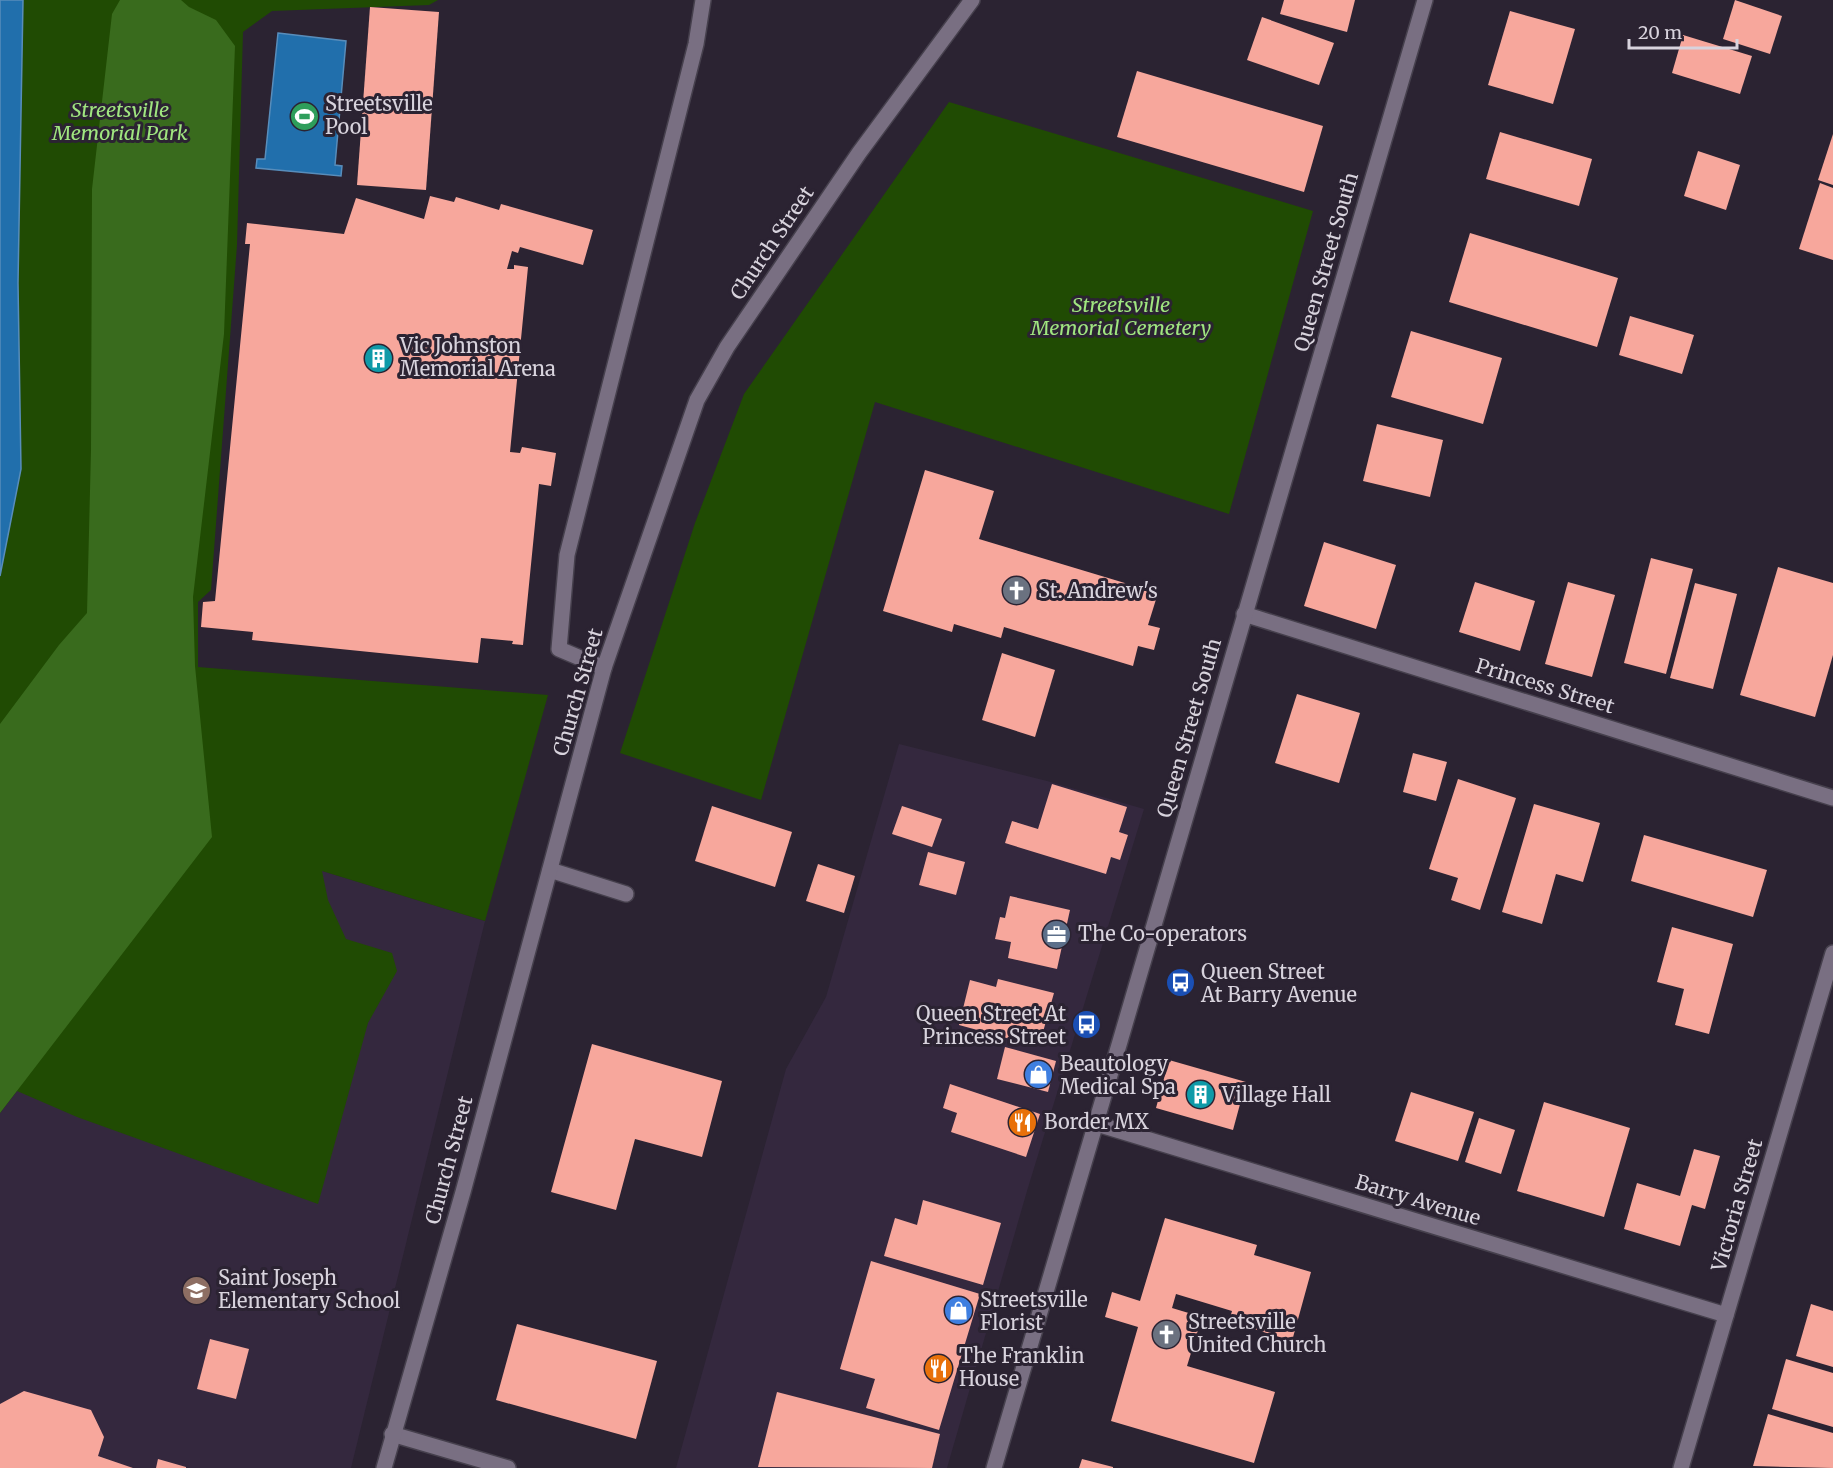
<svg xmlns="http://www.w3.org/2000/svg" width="1833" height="1468" viewBox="0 0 1833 1468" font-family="Merriweather,serif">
<rect width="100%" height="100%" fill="#2b2332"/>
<!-- built -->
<g fill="#34283e">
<polygon points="899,744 1047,781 1144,809 1027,1191 947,1468 676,1468 786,1069 826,997"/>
<polygon points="212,837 485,921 351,1468 0,1468 0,1113"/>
</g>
<!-- green -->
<g fill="#204b03">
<polygon points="0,0 438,0 429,5 272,11 243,32 237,245 211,590 198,602 198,667 548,695 485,921 322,871 328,900 346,939 392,953 397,971 368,1023 318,1204 77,1117 17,1091 0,1113"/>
<polygon points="949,102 1313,211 1229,514 875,402 761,800 620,753 695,523 744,394"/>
</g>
<!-- forest -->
<polygon fill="#396b1d" points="120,0 181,0 189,7 216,20 235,46 224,334 193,597 195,666 212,837 0,1113 0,724 59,645 87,613 91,450 92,189 112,14"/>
<!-- water -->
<g fill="#216fac" stroke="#588dbb" stroke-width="1.5">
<polygon points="0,0 23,0 18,283 21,469 0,576"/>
<polygon points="278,33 346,41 335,165 342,166 341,176 256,168 257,159 265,159"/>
</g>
<!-- building -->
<g fill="#f7a79c">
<polygon points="1284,0 1355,0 1347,32 1280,14"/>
<polygon points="1735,0 1782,16 1770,54 1723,39"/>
<polygon points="370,7 439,12 426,190 357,185"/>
<polygon points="1510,11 1575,29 1553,104 1488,85"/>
<polygon points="1262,17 1334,43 1319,85 1247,60"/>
<polygon points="1683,35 1752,56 1740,94 1672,73"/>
<polygon points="1137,71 1323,126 1304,192 1117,137"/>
<polygon points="1500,132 1592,159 1579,206 1486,179"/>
<polygon points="1833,134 1833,185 1818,180"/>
<polygon points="1698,151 1740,165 1726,210 1684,196"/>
<polygon points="1820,183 1833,188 1833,260 1799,249"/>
<polygon points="430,196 454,202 456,197 499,210 501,204 593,230 583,265 520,247 518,253 512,251 507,269 514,269 514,265 528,267 510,452 520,453 522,447 556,453 551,486 539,484 523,645 512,644 513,641 481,638 478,663 252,640 253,632 201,627 203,602 215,601 250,244 245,244 247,223 344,234 356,198 424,219"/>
<polygon points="1470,233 1618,278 1597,347 1449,302"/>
<polygon points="1630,316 1694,335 1682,374 1619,355"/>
<polygon points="1411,331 1502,358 1483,424 1391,397"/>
<polygon points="1377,424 1443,440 1430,497 1363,481"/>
<polygon points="925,470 994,491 979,539 1158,593 1148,625 1160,628 1154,650 1138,646 1133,666 1004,627 1001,638 954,624 952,632 883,611"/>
<polygon points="1324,542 1396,565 1376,629 1304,606"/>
<polygon points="1651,558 1693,569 1666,674 1624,663"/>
<polygon points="1778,567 1833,583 1833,655 1815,717 1740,695"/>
<polygon points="1475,582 1535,601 1520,651 1459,632"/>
<polygon points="1568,582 1615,595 1592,677 1545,664"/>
<polygon points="1695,583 1737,594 1713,689 1670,678"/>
<polygon points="1002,653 1055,670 1035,737 982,720"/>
<polygon points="1297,694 1360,713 1339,783 1275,763"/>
<polygon points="1413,753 1447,762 1436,801 1403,792"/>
<polygon points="1458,779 1516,798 1480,910 1451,900 1458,878 1429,869"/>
<polygon points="1052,784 1127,807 1119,832 1128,835 1120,860 1111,857 1106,874 1005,843 1012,821 1038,829"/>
<polygon points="1534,804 1600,823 1583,882 1556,874 1542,924 1502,912"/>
<polygon points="712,806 792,832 775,887 695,861"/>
<polygon points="902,806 942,819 932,847 892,834"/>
<polygon points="1644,835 1767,870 1753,917 1631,881"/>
<polygon points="928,852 965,862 956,895 919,885"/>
<polygon points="818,864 855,876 844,913 806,901"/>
<polygon points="1010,896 1070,910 1057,969 1008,958 1011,942 995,939 1000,917 1005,918"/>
<polygon points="1672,927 1733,944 1709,1034 1675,1025 1684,989 1657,982"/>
<polygon points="998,979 1054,993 1041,1039 1016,1033 1014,1040 959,1025 970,980 996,987"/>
<polygon points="592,1044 722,1081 702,1157 635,1139 616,1210 551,1192"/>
<polygon points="1005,1047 1056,1061 1048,1092 997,1079"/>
<polygon points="1169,1060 1246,1082 1233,1130 1156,1108"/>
<polygon points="950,1084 1040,1114 1026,1157 951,1132 957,1113 943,1108"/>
<polygon points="1411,1092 1474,1112 1458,1161 1395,1141"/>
<polygon points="1544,1102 1630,1128 1604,1217 1517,1191"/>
<polygon points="1479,1118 1515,1130 1501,1174 1465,1162"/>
<polygon points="1694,1149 1720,1156 1705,1209 1692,1205 1680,1246 1624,1229 1637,1183 1680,1196"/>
<polygon points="923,1200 1001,1223 983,1285 884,1256 895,1218 917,1225"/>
<polygon points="1165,1218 1257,1245 1254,1255 1311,1272 1292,1341 1229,1321 1232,1311 1176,1294 1172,1308 1202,1317 1187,1366 1275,1392 1254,1463 1111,1421 1138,1327 1105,1317 1112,1292 1140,1301"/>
<polygon points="871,1261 980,1294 939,1430 866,1408 875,1379 840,1369"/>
<polygon points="1811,1304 1833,1311 1833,1367 1796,1356"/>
<polygon points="517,1324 657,1361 636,1439 496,1400"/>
<polygon points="210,1339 249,1349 236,1399 197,1389"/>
<polygon points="1786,1359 1833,1373 1833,1427 1772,1409"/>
<polygon points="24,1391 91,1410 104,1437 98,1456 133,1468 0,1468 0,1404"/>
<polygon points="777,1392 940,1434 932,1468 758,1467"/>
<polygon points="1768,1414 1833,1433 1833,1468 1753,1466"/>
<polygon points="158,1459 186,1467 186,1468 156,1468"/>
<polygon points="1082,1459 1113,1467 1113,1468 1079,1468"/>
</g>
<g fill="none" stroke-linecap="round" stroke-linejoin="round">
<defs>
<g id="service">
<polyline points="604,668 559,649 567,555 696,44 703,0"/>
<polyline points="550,870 626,894"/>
</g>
<g id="minor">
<polyline points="1244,614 1833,798"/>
<polyline points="1097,1124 1726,1315"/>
<polyline points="392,1434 508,1468"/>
<polyline points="384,1468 463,1192 604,668 697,400 727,347 859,153 972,0"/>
<polyline points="1681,1468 1833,953"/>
</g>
<path id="secondary" d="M994,1468C1139,979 1282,489 1425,0"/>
</defs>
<!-- service casing -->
<use href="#service" stroke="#46404d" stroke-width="18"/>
<!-- minor casing -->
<use href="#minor" stroke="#46404d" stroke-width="18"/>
<!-- secondary casing -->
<use href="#secondary" stroke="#46404d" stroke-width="18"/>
<!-- service -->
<use href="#service" stroke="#796f82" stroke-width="15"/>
<!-- minor -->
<use href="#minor" stroke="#796f82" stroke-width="15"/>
<!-- secondary -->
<use href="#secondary" stroke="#796f82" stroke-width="15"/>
</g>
<!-- icons -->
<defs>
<symbol id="stadium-disc" viewBox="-11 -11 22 22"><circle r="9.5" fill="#2e9e5b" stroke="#2b2332"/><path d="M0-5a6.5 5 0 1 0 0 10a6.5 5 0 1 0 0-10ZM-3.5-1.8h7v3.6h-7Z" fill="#fff"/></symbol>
<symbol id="building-disc" viewBox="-11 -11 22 22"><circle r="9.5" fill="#0f9aa8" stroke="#2b2332"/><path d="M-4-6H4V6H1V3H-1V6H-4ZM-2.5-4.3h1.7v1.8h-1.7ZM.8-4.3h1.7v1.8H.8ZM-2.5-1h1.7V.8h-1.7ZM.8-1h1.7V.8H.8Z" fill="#fff"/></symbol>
<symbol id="church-disc" viewBox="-11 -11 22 22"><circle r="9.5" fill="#6b7280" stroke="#2b2332"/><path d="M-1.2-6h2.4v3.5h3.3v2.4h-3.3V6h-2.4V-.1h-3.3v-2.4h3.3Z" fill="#fff"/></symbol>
<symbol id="office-disc" viewBox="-11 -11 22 22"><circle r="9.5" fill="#5c6f8a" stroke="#2b2332"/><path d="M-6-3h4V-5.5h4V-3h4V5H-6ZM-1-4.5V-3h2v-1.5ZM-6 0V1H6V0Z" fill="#fff"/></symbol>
<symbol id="bus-disc" viewBox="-11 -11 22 22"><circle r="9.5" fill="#1a4fb4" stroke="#2b2332"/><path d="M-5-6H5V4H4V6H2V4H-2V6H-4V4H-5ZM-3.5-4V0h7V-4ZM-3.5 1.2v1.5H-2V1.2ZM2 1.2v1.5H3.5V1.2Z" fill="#fff"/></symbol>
<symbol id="shop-disc" viewBox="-11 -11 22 22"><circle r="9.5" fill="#3f7fe0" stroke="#2b2332"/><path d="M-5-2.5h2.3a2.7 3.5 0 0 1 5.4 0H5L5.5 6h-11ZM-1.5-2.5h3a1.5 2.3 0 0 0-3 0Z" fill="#fff"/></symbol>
<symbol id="restaurant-disc" viewBox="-11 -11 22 22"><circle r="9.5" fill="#e8710a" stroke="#2b2332"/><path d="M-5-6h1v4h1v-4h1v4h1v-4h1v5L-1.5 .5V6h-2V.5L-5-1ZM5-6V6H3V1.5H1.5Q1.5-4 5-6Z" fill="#fff"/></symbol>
<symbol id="school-disc" viewBox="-11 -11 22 22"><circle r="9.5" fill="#8d6e63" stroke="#2b2332"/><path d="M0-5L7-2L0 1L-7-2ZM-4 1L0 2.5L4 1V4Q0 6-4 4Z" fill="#fff"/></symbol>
</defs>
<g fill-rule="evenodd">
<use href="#stadium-disc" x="288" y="100" width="33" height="33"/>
<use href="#building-disc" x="362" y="342" width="33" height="33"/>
<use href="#church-disc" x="1000" y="574" width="33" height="33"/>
<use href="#office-disc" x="1040" y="918" width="33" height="33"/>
<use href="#bus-disc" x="1164" y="966" width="33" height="33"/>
<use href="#bus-disc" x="1070" y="1008" width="33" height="33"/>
<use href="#shop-disc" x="1022" y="1058" width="33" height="33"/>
<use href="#building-disc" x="1184" y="1078" width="33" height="33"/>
<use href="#restaurant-disc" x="1006" y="1106" width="33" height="33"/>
<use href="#school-disc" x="180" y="1274" width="33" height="33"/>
<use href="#shop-disc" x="942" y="1294" width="33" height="33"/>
<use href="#church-disc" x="1150" y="1318" width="33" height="33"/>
<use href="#restaurant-disc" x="922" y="1352" width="33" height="33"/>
</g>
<g text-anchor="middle" stroke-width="6" stroke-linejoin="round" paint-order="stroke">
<!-- poi labels -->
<g font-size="20" fill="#d8d3dd" stroke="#2b2332" text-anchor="start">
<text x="325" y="111">Streetsville<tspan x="325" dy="23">Pool</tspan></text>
<text x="400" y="353">Vic Johnston<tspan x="400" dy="23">Memorial Arena</tspan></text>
<text x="1038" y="598">St. Andrew's</text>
<text x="1078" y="941">The Co-operators</text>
<text x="1201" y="979">Queen Street<tspan x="1201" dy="23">At Barry Avenue</tspan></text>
<text x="1066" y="1021" text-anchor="end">Queen Street At<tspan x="1066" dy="23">Princess Street</tspan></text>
<text x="1060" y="1071">Beautology<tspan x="1060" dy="23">Medical Spa</tspan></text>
<text x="1222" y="1102">Village Hall</text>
<text x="1044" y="1129">Border MX</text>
<text x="218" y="1285">Saint Joseph<tspan x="218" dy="23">Elementary School</tspan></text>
<text x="980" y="1307">Streetsville<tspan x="980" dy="23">Florist</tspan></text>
<text x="1188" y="1329">Streetsville<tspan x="1188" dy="23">United Church</tspan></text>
<text x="959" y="1363">The Franklin<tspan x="959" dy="23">House</tspan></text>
</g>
<!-- park labels -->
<g font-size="20" font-style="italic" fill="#a0e680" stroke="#2b2332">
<text x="120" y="117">Streetsville<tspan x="120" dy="23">Memorial Park</tspan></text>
<text x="1121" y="312">Streetsville<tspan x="1121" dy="23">Memorial Cemetery</tspan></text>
</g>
<!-- street labels -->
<g font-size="20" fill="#d8d3dd" stroke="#2b2332">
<text transform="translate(772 243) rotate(-56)" y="7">Church Street</text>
<text transform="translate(1326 262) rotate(-74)" y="7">Queen Street South</text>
<text transform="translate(1545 686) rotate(17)" y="7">Princess Street</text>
<text transform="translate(578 692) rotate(-74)" y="7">Church Street</text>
<text transform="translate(1189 728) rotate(-74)" y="7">Queen Street South</text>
<text transform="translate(449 1160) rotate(-75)" y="7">Church Street</text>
<text transform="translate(1418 1200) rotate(17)" y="7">Barry Avenue</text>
<text transform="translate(1737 1205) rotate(-74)" y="7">Victoria Street</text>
</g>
</g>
<!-- scale -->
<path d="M1629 39v9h108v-9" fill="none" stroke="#d8d3dd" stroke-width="3"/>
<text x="1638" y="39" font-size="18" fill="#d8d3dd" stroke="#2b2332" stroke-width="4.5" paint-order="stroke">20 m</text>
</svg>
